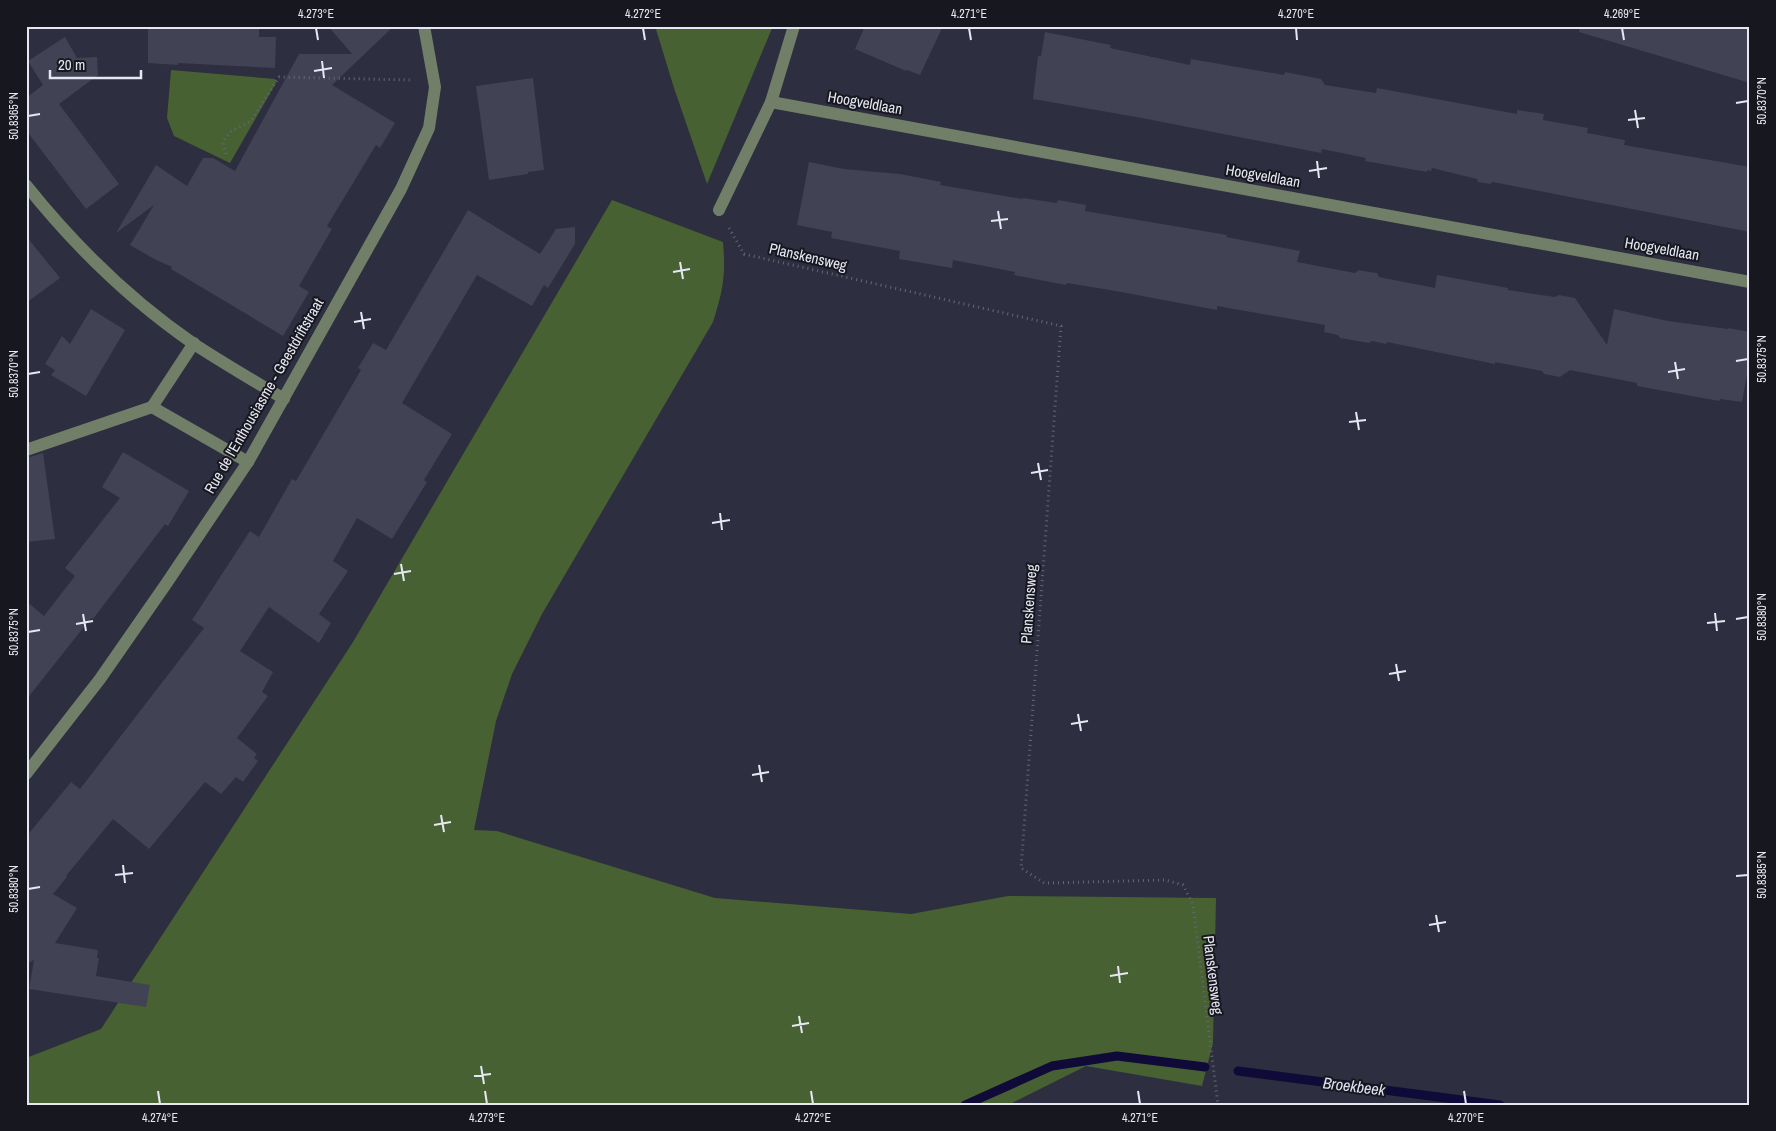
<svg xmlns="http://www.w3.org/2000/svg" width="1776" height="1131" viewBox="0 0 1776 1131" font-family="'Archivo Narrow',sans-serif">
<rect width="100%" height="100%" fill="#2d2e3f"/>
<!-- green -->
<g fill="#476132">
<polygon points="655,26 773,26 707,184 674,88"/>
<polygon points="171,70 275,79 276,83 230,163 174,136 167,118"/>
<path d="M612,200L723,242C726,276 723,290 713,322L542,614L512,674L496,721L474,830L497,831L715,898L911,914L1008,896L1216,898L1213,1043L1202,1086L1086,1066L1008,1105H26V1058L101,1029L353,642Z"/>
</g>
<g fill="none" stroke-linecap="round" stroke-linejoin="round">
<!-- stream -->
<g stroke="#100a38" stroke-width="9">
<polyline points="1238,1071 1500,1105"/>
<polyline points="965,1105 1052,1066 1117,1056 1205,1067"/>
</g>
</g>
<!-- building -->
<g fill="#414254">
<polygon points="148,26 259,26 259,37 276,37 275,68 178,63 178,65 148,63"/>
<polygon points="328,26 394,26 332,85 395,123 380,148 376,145 327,226 332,229 299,286 309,292 283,336 171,269 172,267 156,260 130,245 154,205 116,233 156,165 187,186 203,158 213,158 235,171 299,54 352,54"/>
<polygon points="865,26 943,26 920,75 907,70 906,71 855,49"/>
<polygon points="1580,26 1750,26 1750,83 1579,32"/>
<polygon points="1045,32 1111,45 1110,48 1190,65 1191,59 1284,75 1285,72 1321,79 1325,85 1376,93 1377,88 1517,114 1517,110 1544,114 1543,120 1588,128 1587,133 1625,140 1624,145 1750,167 1750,232 1493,182 1490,184 1478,182 1477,179 1432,168 1431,171 1427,170 1427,172 1365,161 1366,158 1322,149 1321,153 1142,118 1033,99 1038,56 1041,56"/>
<polygon points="65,37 77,58 97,57 98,75 59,104 119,184 86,209 26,130 26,98 43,85 28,61"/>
<polygon points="533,78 544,170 528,172 528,174 489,180 476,86"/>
<polygon points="809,162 844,169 900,174 941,182 940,185 1023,199 1023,198 1057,203 1058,200 1086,205 1085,211 1227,235 1226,237 1300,251 1297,262 1355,273 1359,270 1369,272 1377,273 1379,277 1435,288 1437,275 1508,288 1508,290 1555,297 1559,295 1575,298 1607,345 1614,309 1668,321 1728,329 1728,328 1750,332 1750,375 1747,375 1742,402 1720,399 1719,401 1637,386 1637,383 1570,370 1560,377 1544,374 1542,371 1495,362 1495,364 1387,342 1386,344 1372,341 1369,343 1340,338 1338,335 1324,332 1325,325 1217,306 1217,310 1110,290 1067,283 1066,285 1014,275 1015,272 953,260 952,268 899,259 900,251 831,238 832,232 797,225"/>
<polygon points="468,210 540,254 556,229 575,227 575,244 548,288 544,285 532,306 477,275 402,403 452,434 424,480 427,482 392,539 357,518 333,561 348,571 319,614 331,623 319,643 269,607 240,651 273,672 262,692 268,696 237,738 257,754 254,758 258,761 243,782 236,777 221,794 205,782 149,849 113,819 66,876 67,877 53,894 77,908 55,943 98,950 97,958 99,958 96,976 150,985 146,1007 29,989 34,960 26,964 26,837 71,782 80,789 204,628 192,620 250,531 259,537 292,479 296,481 361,370 358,368 373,343 386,350"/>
<polygon points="26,236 60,278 26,303"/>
<polygon points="91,309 125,330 86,396 51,375 55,370 45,364 62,336 70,344"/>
<polygon points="123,452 189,491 168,526 165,524 93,619 91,618 26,700 26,601 44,616 75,576 65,568 120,498 102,487"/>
<polygon points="43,453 55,539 26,542 26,458"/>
</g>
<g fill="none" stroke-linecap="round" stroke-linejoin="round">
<!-- path -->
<g stroke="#666776" stroke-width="3" stroke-dasharray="1 4" stroke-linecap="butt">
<polyline points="226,154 223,144 225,139 230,132 251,121 279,77 411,80"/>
<polyline points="729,228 744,254 1061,326 1021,868 1044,883 1165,880 1183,885 1193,905 1218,1105"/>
</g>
<!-- minor -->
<g stroke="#717f68" stroke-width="12">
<polyline points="771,102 1750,282"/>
<path d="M26,185C74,245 130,300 194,344C223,363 254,381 284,399"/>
<polyline points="719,210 771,102 794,26"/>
<polyline points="152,407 248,462"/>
<polyline points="152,407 194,343"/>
<polyline points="26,450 152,407"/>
<polyline points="26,774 100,679 166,584 248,462 401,189 429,128 435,87 424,26"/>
</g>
</g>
<!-- ticks -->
<path fill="none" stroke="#e6e7f2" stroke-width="2" d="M316,28L318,40M643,28L645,40M969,28L971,40M1296,28L1297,40M1622,28L1624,40M322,61L324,78M314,71L332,68M1736,103L1748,101M1635,110L1638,128M28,116L40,114M1628,120L1645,118M1317,161L1319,178M1309,171L1327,168M998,211L1001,229M991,221L1008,219M680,262L683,279M673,272L690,269M361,312L364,329M354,322L371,319M1736,361L1748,359M1675,362L1678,379M1668,372L1685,369M28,374L40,372M1356,412L1359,430M1349,422L1366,420M1038,463L1041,480M1031,473L1048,470M720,513L722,530M712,523L730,520M401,564L404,581M394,574L411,571M1715,613L1717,631M83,614L86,631M1736,619L1748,617M1707,623L1725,621M76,624L93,621M28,632L40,630M1396,664L1399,681M1389,674L1406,671M1078,714L1081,731M1071,724L1088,721M759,765L762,782M752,775L769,772M441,815L444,832M434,825L451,822M123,865L125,883M115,875L133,873M1736,876L1748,875M28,889L40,887M1436,915L1439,932M1429,925L1446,922M1118,966L1120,983M1110,976L1128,973M799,1016L802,1033M792,1026L809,1023M481,1066L484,1084M474,1076L491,1074M158,1091L160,1104M485,1091L487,1104M811,1091L813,1104M1138,1091L1140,1104M1464,1091L1466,1104"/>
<g text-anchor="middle" stroke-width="4" stroke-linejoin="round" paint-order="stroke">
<!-- street labels -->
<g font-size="15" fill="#e6e7f2" stroke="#16171f">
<text transform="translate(865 103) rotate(10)" y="5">Hoogveldlaan</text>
<text transform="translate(1263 176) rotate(10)" y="5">Hoogveldlaan</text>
<text transform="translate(1662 249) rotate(10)" y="5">Hoogveldlaan</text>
<text transform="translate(808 257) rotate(13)" y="5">Planskensweg</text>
<text transform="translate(264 396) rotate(-60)" y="5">Rue de l'Enthousiasme - Geestdriftstraat</text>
<text transform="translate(1029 604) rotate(-86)" y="5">Planskensweg</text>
<text transform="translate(1213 975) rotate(83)" y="5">Planskensweg</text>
</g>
<!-- water labels -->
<g font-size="16" font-style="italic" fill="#dfe1f2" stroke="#16171f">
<text transform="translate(1354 1086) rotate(7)" y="6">Broekbeek</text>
</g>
</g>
<!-- border -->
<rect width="1776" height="1131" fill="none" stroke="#16171f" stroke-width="55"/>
<!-- scale -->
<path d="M50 70v8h91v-8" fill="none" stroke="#e6e7f2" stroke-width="2.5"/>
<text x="58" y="70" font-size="15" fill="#e6e7f2" stroke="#16171f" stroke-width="4" paint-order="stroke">20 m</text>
<rect x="28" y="28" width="1720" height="1076" fill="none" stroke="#e6e7f2" stroke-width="2"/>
<g font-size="12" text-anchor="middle" fill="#e6e7f2">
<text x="316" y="18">4.273°E</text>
<text x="643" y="18">4.272°E</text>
<text x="969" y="18">4.271°E</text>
<text x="1296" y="18">4.270°E</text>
<text x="1622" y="18">4.269°E</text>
<text transform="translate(1762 101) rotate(-90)" y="4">50.8370°N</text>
<text transform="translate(14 116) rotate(-90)" y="4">50.8365°N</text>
<text transform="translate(1762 359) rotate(-90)" y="4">50.8375°N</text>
<text transform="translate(14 374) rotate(-90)" y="4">50.8370°N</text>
<text transform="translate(1762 617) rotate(-90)" y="4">50.8380°N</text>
<text transform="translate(14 632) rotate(-90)" y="4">50.8375°N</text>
<text transform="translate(1762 875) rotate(-90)" y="4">50.8385°N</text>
<text transform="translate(14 889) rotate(-90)" y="4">50.8380°N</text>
<text x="160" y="1122">4.274°E</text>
<text x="487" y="1122">4.273°E</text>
<text x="813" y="1122">4.272°E</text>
<text x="1140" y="1122">4.271°E</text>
<text x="1466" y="1122">4.270°E</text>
</g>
</svg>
